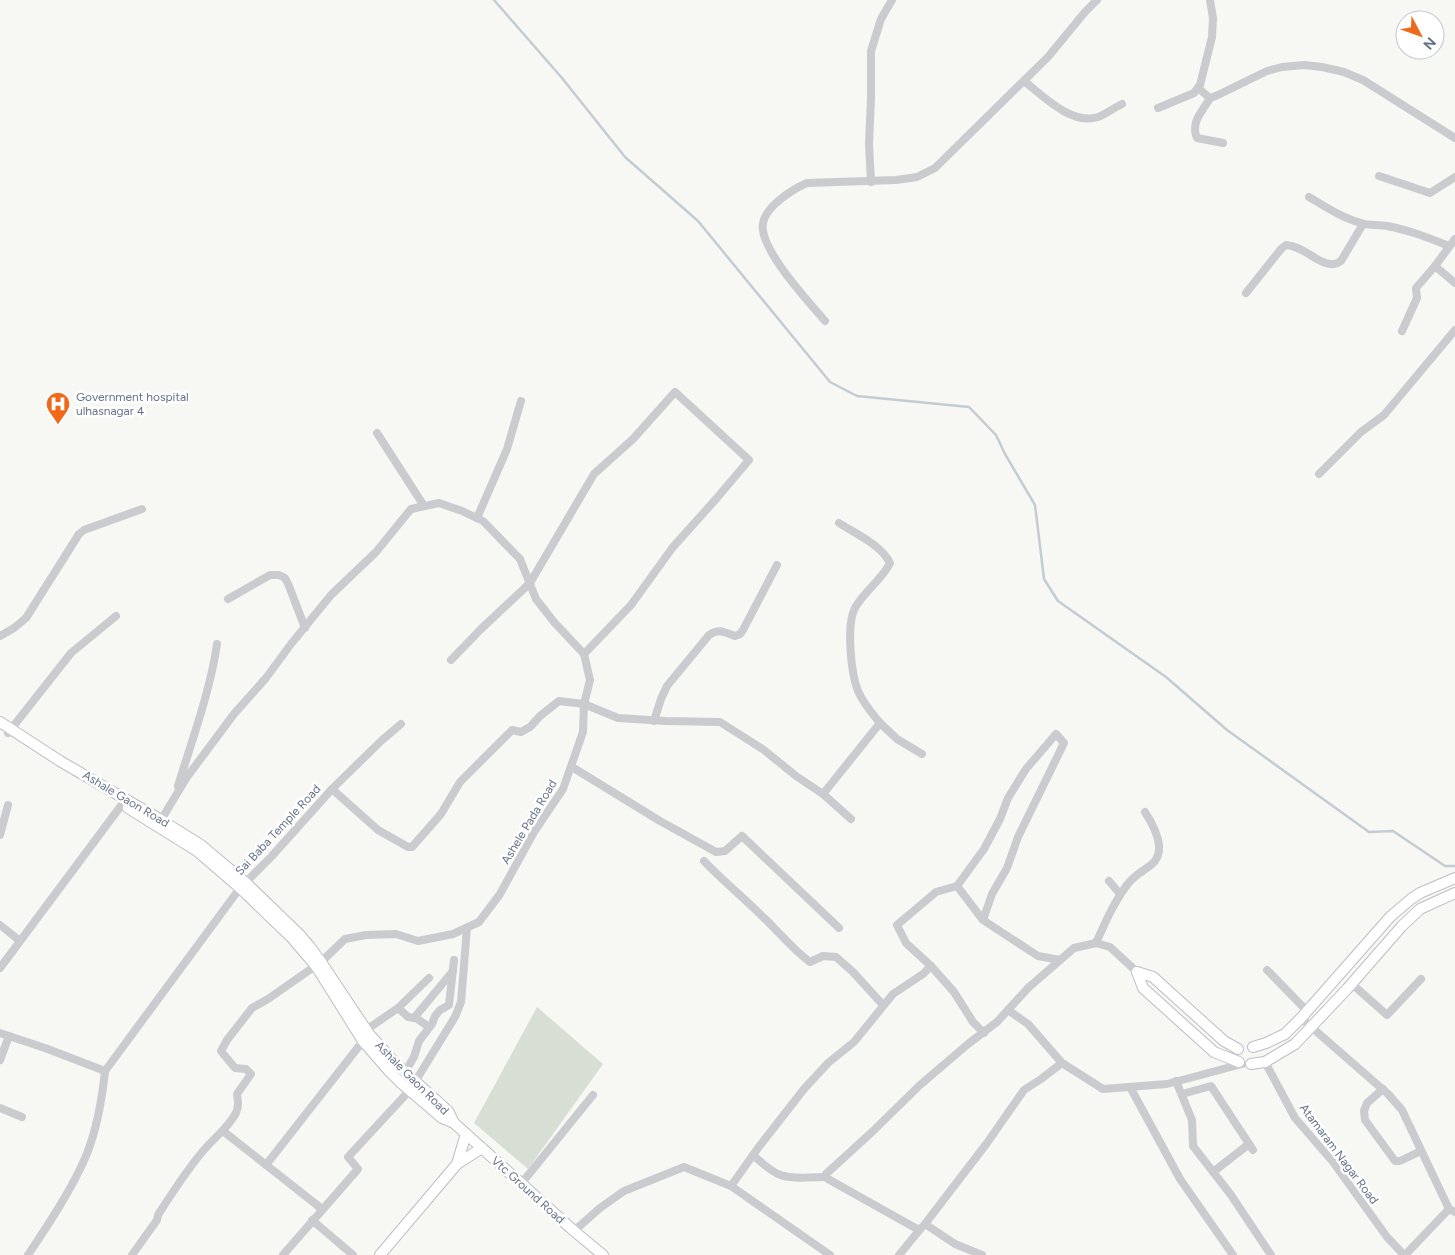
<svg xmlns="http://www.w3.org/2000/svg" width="1455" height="1255" viewBox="0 0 1455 1255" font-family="Figtree,sans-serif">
<rect width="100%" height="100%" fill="#f7f7f3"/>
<!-- green -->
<polygon fill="#d7dfd4" points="537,1007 603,1064 528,1169 474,1123"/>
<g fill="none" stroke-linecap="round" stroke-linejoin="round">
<!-- stream -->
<polyline stroke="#c4ccd3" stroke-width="2.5" points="494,0 562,78 625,157 698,221 830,382 857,396 969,407 996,435 1005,454 1035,505 1044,579 1058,601 1166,677 1227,730 1369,832 1393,831 1445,866 1455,866"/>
<defs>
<g id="secondary">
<polyline points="0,722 60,761 161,820 201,845 245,882 299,934 310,947 321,962 369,1034 396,1064 448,1111 454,1123 574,1231 603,1255"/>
<polyline points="128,808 197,851 240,888 292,938 316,966 363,1041 389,1071 401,1083 442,1118 454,1123"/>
<polyline points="1137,972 1143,988 1214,1052 1239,1062"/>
<polyline points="1137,972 1153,977 1224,1041 1238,1049"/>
<polyline points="1253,1047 1266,1043 1285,1034 1301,1018 1390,917 1411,899 1420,893 1455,878"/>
<polyline points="1251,1064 1265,1062 1295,1044 1347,989 1402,926 1420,909 1455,893"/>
<polyline points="457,1164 466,1134"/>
<polyline points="380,1255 457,1164 482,1148"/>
</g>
</defs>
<!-- secondary casing -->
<use href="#secondary" stroke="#bbbec4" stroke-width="12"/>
<!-- street -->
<g stroke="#c9cbcf" stroke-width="8">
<path d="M1024,81C1042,95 1072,126 1098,117C1106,114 1114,108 1122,104"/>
<polyline points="1198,88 1210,98 1218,95 1267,71 1282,67 1304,65 1322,67 1344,72 1363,80 1455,138"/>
<path d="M1210,98C1203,111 1190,122 1197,138L1223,143"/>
<polyline points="1158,108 1194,93 1200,85 1212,37 1213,18 1210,0"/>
<polyline points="1379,176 1430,193 1455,177"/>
<polyline points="871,182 869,144 871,99 871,51 881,19 892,0"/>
<path d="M1309,197C1326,207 1342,218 1361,223C1369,226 1379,224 1387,226C1409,230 1429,238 1449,246"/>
<polyline points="1435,266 1455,283"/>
<path d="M1246,293L1281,249L1286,245C1303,246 1317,263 1330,264C1335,265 1338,263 1341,261L1363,224"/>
<path d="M825,321C809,302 758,248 763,223C766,206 793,189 807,183L896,180L917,177L935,168L1048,57L1085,12L1097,0"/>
<polyline points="1402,331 1417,298 1416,288 1435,266 1455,239"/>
<polyline points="377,433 424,506"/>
<polyline points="1319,474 1361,432 1384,415 1455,330"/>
<polyline points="477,518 507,449 521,401"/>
<path d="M839,523C856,534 880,544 890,563C882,580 864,591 855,608C846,625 851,674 858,691C863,703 872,713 880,723"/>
<polyline points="228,599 270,575 279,575 285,578 289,586 305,628"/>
<polyline points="0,636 14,628 26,618 79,534 84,530 142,509"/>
<polyline points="451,660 481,629 530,583 594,474 633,439 675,392 749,460 716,499 673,547 631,605 584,654"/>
<path d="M654,721L661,699L667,686L709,635C719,628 724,632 735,636L740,634L743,630L777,565"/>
<polyline points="8,733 71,653 116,616"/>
<polyline points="572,767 660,821 716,852 725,851 742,836 839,928"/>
<path d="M178,786C192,740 210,692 217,644"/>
<polyline points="332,789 378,830 408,847 412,847 441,814 460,782 512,730 521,732 530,727 540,716 559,701 584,704 618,718 666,721 720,722 764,750 796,776 823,794 880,723 897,739 922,754"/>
<polyline points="823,794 851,819"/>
<polyline points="158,825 187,777 234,714 266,678 291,644 331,595 376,552 411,509 439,503 462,511 483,521 520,559 536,599 554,622 584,654"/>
<polyline points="0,835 8,805"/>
<path d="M704,861C723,881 744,898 763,917C779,932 792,949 810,962L823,956L836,957L853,972L883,1005"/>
<polyline points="1109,881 1120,894"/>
<polyline points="957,886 936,892 897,925 906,943 931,966 954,992 973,1022 984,1033"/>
<polyline points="983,920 992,894 1007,868 1018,837 1064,743 1056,734 1026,769 1008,798 1000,819 984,849 957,886 983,920 1038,956 1060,960"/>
<polyline points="0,925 20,941"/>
<path d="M1096,943C1105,923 1114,902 1127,885C1133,876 1143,871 1151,865C1168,852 1154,826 1145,812"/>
<polyline points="0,968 126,799"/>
<polyline points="1267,970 1307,1011"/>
<polyline points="1352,984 1387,1015 1421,979"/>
<polyline points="398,1008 429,978"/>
<polyline points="1008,1010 1028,1024 1062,1063 1103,1089 1167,1084 1242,1064"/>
<polyline points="414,1018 453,971"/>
<polyline points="1301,1018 1388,1094 1402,1110 1449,1209"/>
<polyline points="366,1030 398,1008 408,1017 416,1018 429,1027"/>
<polyline points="0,1033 9,1036 0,1060"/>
<polyline points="9,1036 45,1048 105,1071 240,888 271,857 332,789 381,741 401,724"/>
<polyline points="1265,1062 1295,1118 1333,1162 1387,1237 1404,1255"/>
<polyline points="405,1072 414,1057 419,1041 432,1024 435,1016 440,1010 449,1005 454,960"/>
<polyline points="1176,1081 1192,1120 1193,1146 1231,1195 1271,1255"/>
<polyline points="1130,1087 1180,1179 1233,1255"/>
<polyline points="1383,1089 1367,1103 1364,1111 1365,1120 1395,1161 1400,1161 1421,1151"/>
<polyline points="1182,1094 1211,1086 1253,1150"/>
<polyline points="0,1108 22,1117"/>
<polyline points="223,1131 322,1209"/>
<path d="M753,1155C761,1162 769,1170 778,1174C789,1180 813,1177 825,1177"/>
<polyline points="266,1165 363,1041"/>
<polyline points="1213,1172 1249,1144"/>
<polyline points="521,1184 593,1095"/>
<polyline points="731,1186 758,1148 804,1089 828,1063 854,1042 893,994 923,974 931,966"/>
<polyline points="312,1220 353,1255"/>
<polyline points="919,1230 828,1179 825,1177 826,1174 872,1132 920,1085 968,1044 997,1022 1028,988 1074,948 1096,943 1110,947 1137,972"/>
<polyline points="574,1231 600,1208 624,1191 684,1167 731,1186 830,1255"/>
<path d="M28,1255C48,1225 72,1189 86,1156C97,1129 102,1100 105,1071"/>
<path d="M132,1255L157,1220L158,1215C172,1193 186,1171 203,1151C214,1138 228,1128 236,1113C239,1106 238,1101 237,1094L251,1074L246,1069L235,1068L221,1051L227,1040L252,1008L268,999L321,962L345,939L366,935L396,934L418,941L453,934L479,922L500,894L534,832L563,789L583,732L584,704L590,680L584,654"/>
<polyline points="283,1255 358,1169 348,1157 410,1090 455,1017 461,1002 467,928"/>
<polyline points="899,1255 922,1227"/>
<polyline points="982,1255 955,1244 925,1224 987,1143 1024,1090 1041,1079 1062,1063"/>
<polyline points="1405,1255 1449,1209 1455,1212"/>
</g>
<!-- secondary -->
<use href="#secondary" stroke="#fff" stroke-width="10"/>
</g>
<!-- icons -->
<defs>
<symbol id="hospital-pin" viewBox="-11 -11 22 30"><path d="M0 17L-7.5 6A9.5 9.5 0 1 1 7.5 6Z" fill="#ef691b" stroke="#fff"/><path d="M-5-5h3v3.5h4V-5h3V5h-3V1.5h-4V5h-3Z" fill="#fff"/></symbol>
</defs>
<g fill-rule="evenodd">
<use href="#hospital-pin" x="44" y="390" width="28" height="38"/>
</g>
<g text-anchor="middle" stroke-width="5" stroke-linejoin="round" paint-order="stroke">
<!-- poi labels -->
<g font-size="12" fill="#647287" stroke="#fff" text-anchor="start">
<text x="76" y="401">Government hospital<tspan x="76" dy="14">ulhasnagar 4</tspan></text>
</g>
<!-- street labels -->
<g font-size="12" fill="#647287" stroke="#fff">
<text transform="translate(126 799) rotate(31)" y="4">Ashale Gaon Road</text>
<text transform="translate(529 822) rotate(-59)" y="4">Ashele Pada Road</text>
<text transform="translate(278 830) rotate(-47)" y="4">Sai Baba Temple Road</text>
<text transform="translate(412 1078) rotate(45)" y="4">Ashale Gaon Road</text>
<text transform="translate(1339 1154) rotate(53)" y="4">Atamaram Nagar Road</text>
<text transform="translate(528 1190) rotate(42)" y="4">Vtc Ground Road</text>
</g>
</g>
<!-- north arrow -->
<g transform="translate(1420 35) rotate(131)"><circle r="24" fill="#ffffff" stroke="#c1c7cf"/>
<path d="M0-4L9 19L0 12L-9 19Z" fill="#ef691b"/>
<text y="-8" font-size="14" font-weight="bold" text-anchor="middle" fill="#647287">N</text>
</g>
</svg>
